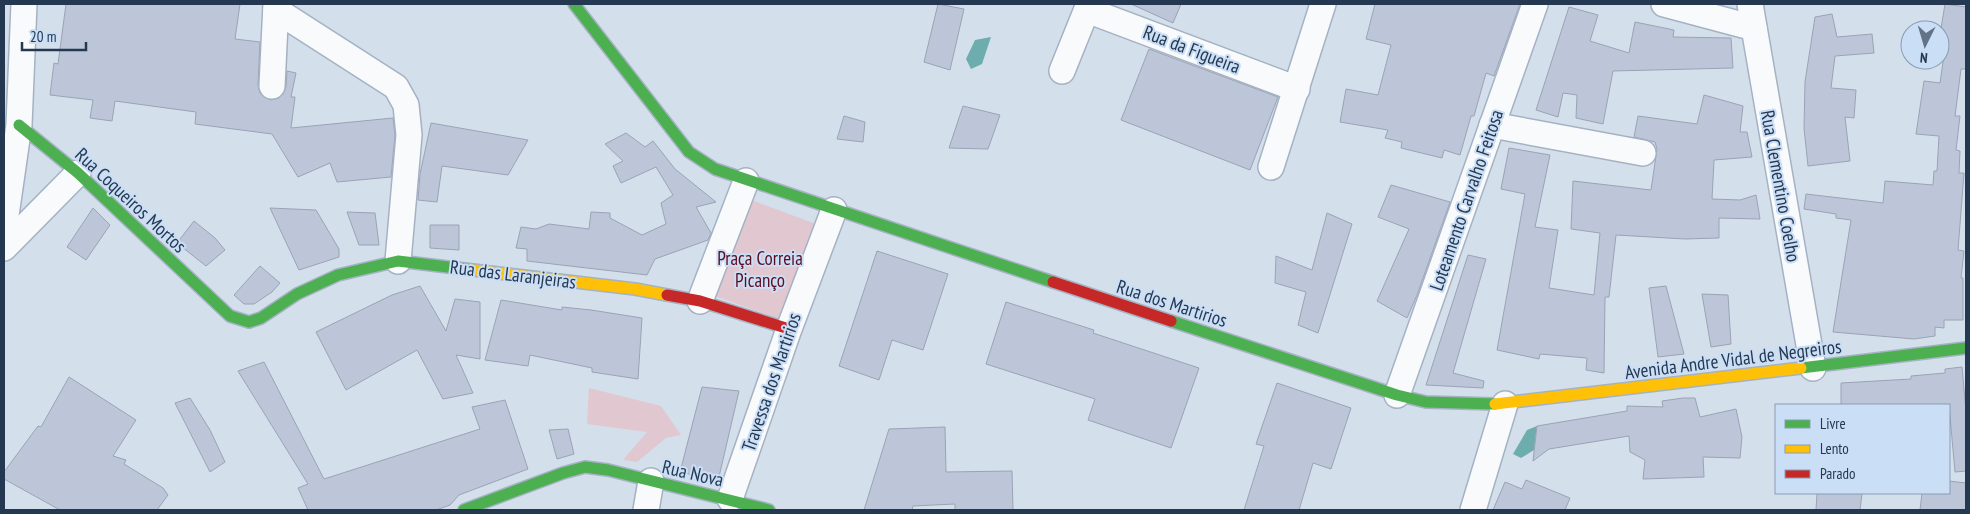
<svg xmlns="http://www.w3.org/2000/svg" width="1970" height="514" viewBox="0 0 1970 514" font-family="'PT Sans Narrow',sans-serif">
<rect width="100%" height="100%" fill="#d4dfec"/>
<!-- green -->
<g fill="#e1c7d0">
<polygon points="746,198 816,224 782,320 709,294"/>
<polygon points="589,388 661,406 681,435 666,438 637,462 623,460 647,432 587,424"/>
</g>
<!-- water -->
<g fill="#6eadae">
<polygon points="991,37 982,64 971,69 966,59 975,40"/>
<polygon points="1537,426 1534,450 1521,458 1513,454 1527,430"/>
</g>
<!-- building -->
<g fill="#bdc6d9" stroke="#9ba2b4">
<polygon points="66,4 240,4 235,39 260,42 258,85 260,93 271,100 279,98 286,87 287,71 296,73 291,97 295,97 291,128 393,118 395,135 391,177 337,182 330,163 298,177 272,134 195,124 196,112 115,101 112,121 90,118 93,100 50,95 54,63 58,64"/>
<polygon points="938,4 964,9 950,70 924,62"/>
<polygon points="1131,4 1181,4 1173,23"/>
<polygon points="1375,4 1520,4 1494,76 1486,73 1474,116 1471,116 1460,155 1444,150 1442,158 1401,148 1402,142 1385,138 1388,130 1340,122 1346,89 1378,95 1391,45 1366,39"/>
<polygon points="1945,4 1966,7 1966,69 1961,69 1955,116 1960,116 1956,150 1960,151 1959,173 1964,173 1958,250 1964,251 1961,278 1963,278 1963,320 1944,320 1944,328 1935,327 1935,336 1914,339 1833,332 1851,220 1836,218 1836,214 1804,209 1806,194 1883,203 1885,181 1933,185 1934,171 1937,171 1939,136 1916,134 1924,81 1940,83 1946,41 1940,41 1940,35"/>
<polygon points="1569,7 1598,15 1590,41 1629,53 1635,22 1674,30 1673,37 1731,38 1733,68 1613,71 1603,124 1576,118 1577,95 1563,93 1558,117 1536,110"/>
<polygon points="1832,14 1837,37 1872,34 1874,53 1835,56 1831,88 1856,90 1854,118 1845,117 1850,161 1808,166 1804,128 1805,82 1815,17"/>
<polygon points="1149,49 1278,97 1250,170 1121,120"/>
<polygon points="1704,95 1743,106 1740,132 1747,132 1752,157 1714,160 1712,199 1740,200 1756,195 1760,219 1719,218 1719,238 1685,239 1616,235 1609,297 1605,297 1604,373 1586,370 1587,358 1540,354 1539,359 1497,350 1525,194 1501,189 1509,148 1550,155 1535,227 1558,230 1549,288 1594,295 1600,233 1571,229 1573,181 1651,190 1657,149 1655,142 1634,137 1638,116 1697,124"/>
<polygon points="963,106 1000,115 988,149 949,148"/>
<polygon points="844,116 865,122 863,142 837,139"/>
<polygon points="431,123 528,140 508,175 442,166 437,202 418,200 420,174"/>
<polygon points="626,133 645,147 653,141 675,169 716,202 696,207 711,233 708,240 655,259 647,275 527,261 527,249 516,248 521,227 536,229 549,224 589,229 591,212 610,213 610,218 642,235 666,224 661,203 673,195 656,167 621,183 613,166 623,161 605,144"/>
<polygon points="1391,185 1450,202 1417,295 1407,318 1377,301 1409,229 1378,217"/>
<polygon points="93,208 110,225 86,260 67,247"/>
<polygon points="270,208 316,210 339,249 339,257 299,270"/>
<polygon points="347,212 375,213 379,245 359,245"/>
<polygon points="1327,213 1352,224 1318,333 1298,325 1306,292 1275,283 1276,256 1312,270"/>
<polygon points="194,221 215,238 225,250 206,266 177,243"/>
<polygon points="430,225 459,225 459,250 430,248"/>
<polygon points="877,251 948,274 923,350 892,340 879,380 839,366"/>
<polygon points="1468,255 1486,259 1453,373 1484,381 1483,388 1426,385"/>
<polygon points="260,266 280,283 272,292 254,304 244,304 234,295"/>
<polygon points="420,286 446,331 455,299 480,302 480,359 456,355 473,393 443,399 417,350 346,390 316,332 392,295"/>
<polygon points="1666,286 1684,354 1658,357 1649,288"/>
<polygon points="1702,294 1728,295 1731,344 1711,347"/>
<polygon points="501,300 562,310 562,307 591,310 642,318 638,379 592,372 592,368 530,355 528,366 485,360"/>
<polygon points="1006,302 1094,330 1093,333 1199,368 1171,448 1088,420 1095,399 986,364"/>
<polygon points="264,362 324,479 480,429 472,407 505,400 528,469 459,495 450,505 436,510 308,510 298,488 308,484 238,371"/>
<polygon points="1962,367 1966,411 1966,471 1955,472 1949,405 1841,405 1841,383 1911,379 1911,376 1945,373 1945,369"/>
<polygon points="69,377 136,420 113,456 126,460 124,464 163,488 168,495 157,510 60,510 4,479 4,472 38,426 41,427"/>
<polygon points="1277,383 1351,408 1331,469 1313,463 1299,510 1244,510 1264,446 1256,444"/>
<polygon points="702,387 739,391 718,481 680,472"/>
<polygon points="190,398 210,430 225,462 210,472 175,403"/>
<polygon points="1683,398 1695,398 1700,417 1736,409 1742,437 1740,458 1703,457 1704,477 1643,479 1645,460 1630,452 1629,436 1549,449 1533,461 1537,426 1627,411 1627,406 1663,407 1662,401"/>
<polygon points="945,427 946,472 1012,471 1013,510 955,510 955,504 913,506 912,510 864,510 889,429"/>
<polygon points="568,429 574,454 557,459 549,430"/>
<polygon points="1526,480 1570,498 1565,510 1493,510 1505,482 1522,489"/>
<polygon points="1949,481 1966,483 1966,510 1920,510 1922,493 1949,493"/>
<polygon points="1817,493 1862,493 1860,510 1816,510"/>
</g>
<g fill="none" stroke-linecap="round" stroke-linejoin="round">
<defs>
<g id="street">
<polyline points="1664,4 1754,28"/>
<polyline points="1750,4 1813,368"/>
<polyline points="276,10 396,87 406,105 409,135 398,261"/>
<polyline points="1087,10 1297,89"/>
<polyline points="1062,71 1089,4"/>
<polyline points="272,86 276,4"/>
<polyline points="1492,125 1643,153"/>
<polyline points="1271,167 1323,4"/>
<polyline points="4,229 19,125 24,4"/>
<polyline points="4,248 78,173"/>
<polyline points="700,301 746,181"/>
<polyline points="1397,395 1535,4"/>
<polyline points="730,499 789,329 834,210"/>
<polyline points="646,510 651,481"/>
<polyline points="1473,510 1505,404"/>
</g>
<g id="fast">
<polyline points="574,4 689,152 715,169 1053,282"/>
<polyline points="19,125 78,173 230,316 249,322 261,318 297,294 338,275 398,261 473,270"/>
<polyline points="1171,321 1397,395 1426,402 1495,404"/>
<polyline points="1801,368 1966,348"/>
<polyline points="464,510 563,473 585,467 608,470 769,510"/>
</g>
<g id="slow">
<polyline points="473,270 635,289 667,295"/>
<polyline points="1495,404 1801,368"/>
</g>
<g id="jam">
<polyline points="1053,282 1171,321"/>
<polyline points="667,295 700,301 789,329"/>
</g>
</defs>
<!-- street casing -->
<use href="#street" stroke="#a4b2c3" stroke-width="28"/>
<!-- fast casing -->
<use href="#fast" stroke="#a4b2c3" stroke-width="14"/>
<!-- slow casing -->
<use href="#slow" stroke="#a4b2c3" stroke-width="14"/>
<!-- jam casing -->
<use href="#jam" stroke="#a4b2c3" stroke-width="14"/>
<!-- street -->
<use href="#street" stroke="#f9fafc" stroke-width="25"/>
<!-- fast -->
<use href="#fast" stroke="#4caf50" stroke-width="11"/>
<!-- slow -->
<use href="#slow" stroke="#ffc107" stroke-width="11"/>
<!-- jam -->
<use href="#jam" stroke="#c62828" stroke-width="11"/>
</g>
<g text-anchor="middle" stroke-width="4" stroke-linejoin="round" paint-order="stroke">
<!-- street labels -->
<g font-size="19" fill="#243951" stroke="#cadef6">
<text transform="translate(1192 49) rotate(21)" y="7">Rua da Figueira</text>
<text transform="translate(1781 186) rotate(80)" y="7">Rua Clementino Coelho</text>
<text transform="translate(131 200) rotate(43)" y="7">Rua Coqueiros Mortos</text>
<text transform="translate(1466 200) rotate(-71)" y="7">Loteamento Carvalho Feitosa</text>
<text transform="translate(513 274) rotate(7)" y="7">Rua das Laranjeiras</text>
<text transform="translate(1172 303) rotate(18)" y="7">Rua dos Martirios</text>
<text transform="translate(1733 359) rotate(-7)" y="7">Avenida Andre Vidal de Negreiros</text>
<text transform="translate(771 382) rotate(-71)" y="7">Travessa dos Martirios</text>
<text transform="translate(693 473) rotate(13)" y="7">Rua Nova</text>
</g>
<!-- park labels -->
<g font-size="19" fill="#5c0c21" stroke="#cadef6">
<text x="760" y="265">Praça Correia<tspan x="760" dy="22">Picanço</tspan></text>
</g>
</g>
<!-- border -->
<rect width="1970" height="514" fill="none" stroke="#243951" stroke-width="10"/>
<!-- legend -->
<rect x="1775" y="404" width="175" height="90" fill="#cadef6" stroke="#889cb4"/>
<rect x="1785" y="420" width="25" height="8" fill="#4caf50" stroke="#889cb4"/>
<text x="1820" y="429" font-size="15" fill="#243951">Livre</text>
<rect x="1785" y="445" width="25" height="8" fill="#ffc107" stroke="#889cb4"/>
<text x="1820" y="454" font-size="15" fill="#243951">Lento</text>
<rect x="1785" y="470" width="25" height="8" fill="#c62828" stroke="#889cb4"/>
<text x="1820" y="479" font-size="15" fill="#243951">Parado</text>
<!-- north arrow -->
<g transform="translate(1925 45) rotate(185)"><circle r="24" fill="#cadef6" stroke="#889cb4"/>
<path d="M0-4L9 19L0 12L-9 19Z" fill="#627387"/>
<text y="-8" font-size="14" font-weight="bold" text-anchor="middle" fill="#243951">N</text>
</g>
<!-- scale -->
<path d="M22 42v8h64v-8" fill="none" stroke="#243951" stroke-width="2.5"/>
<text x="30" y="42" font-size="15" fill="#243951" stroke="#cadef6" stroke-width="4" paint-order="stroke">20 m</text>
</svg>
